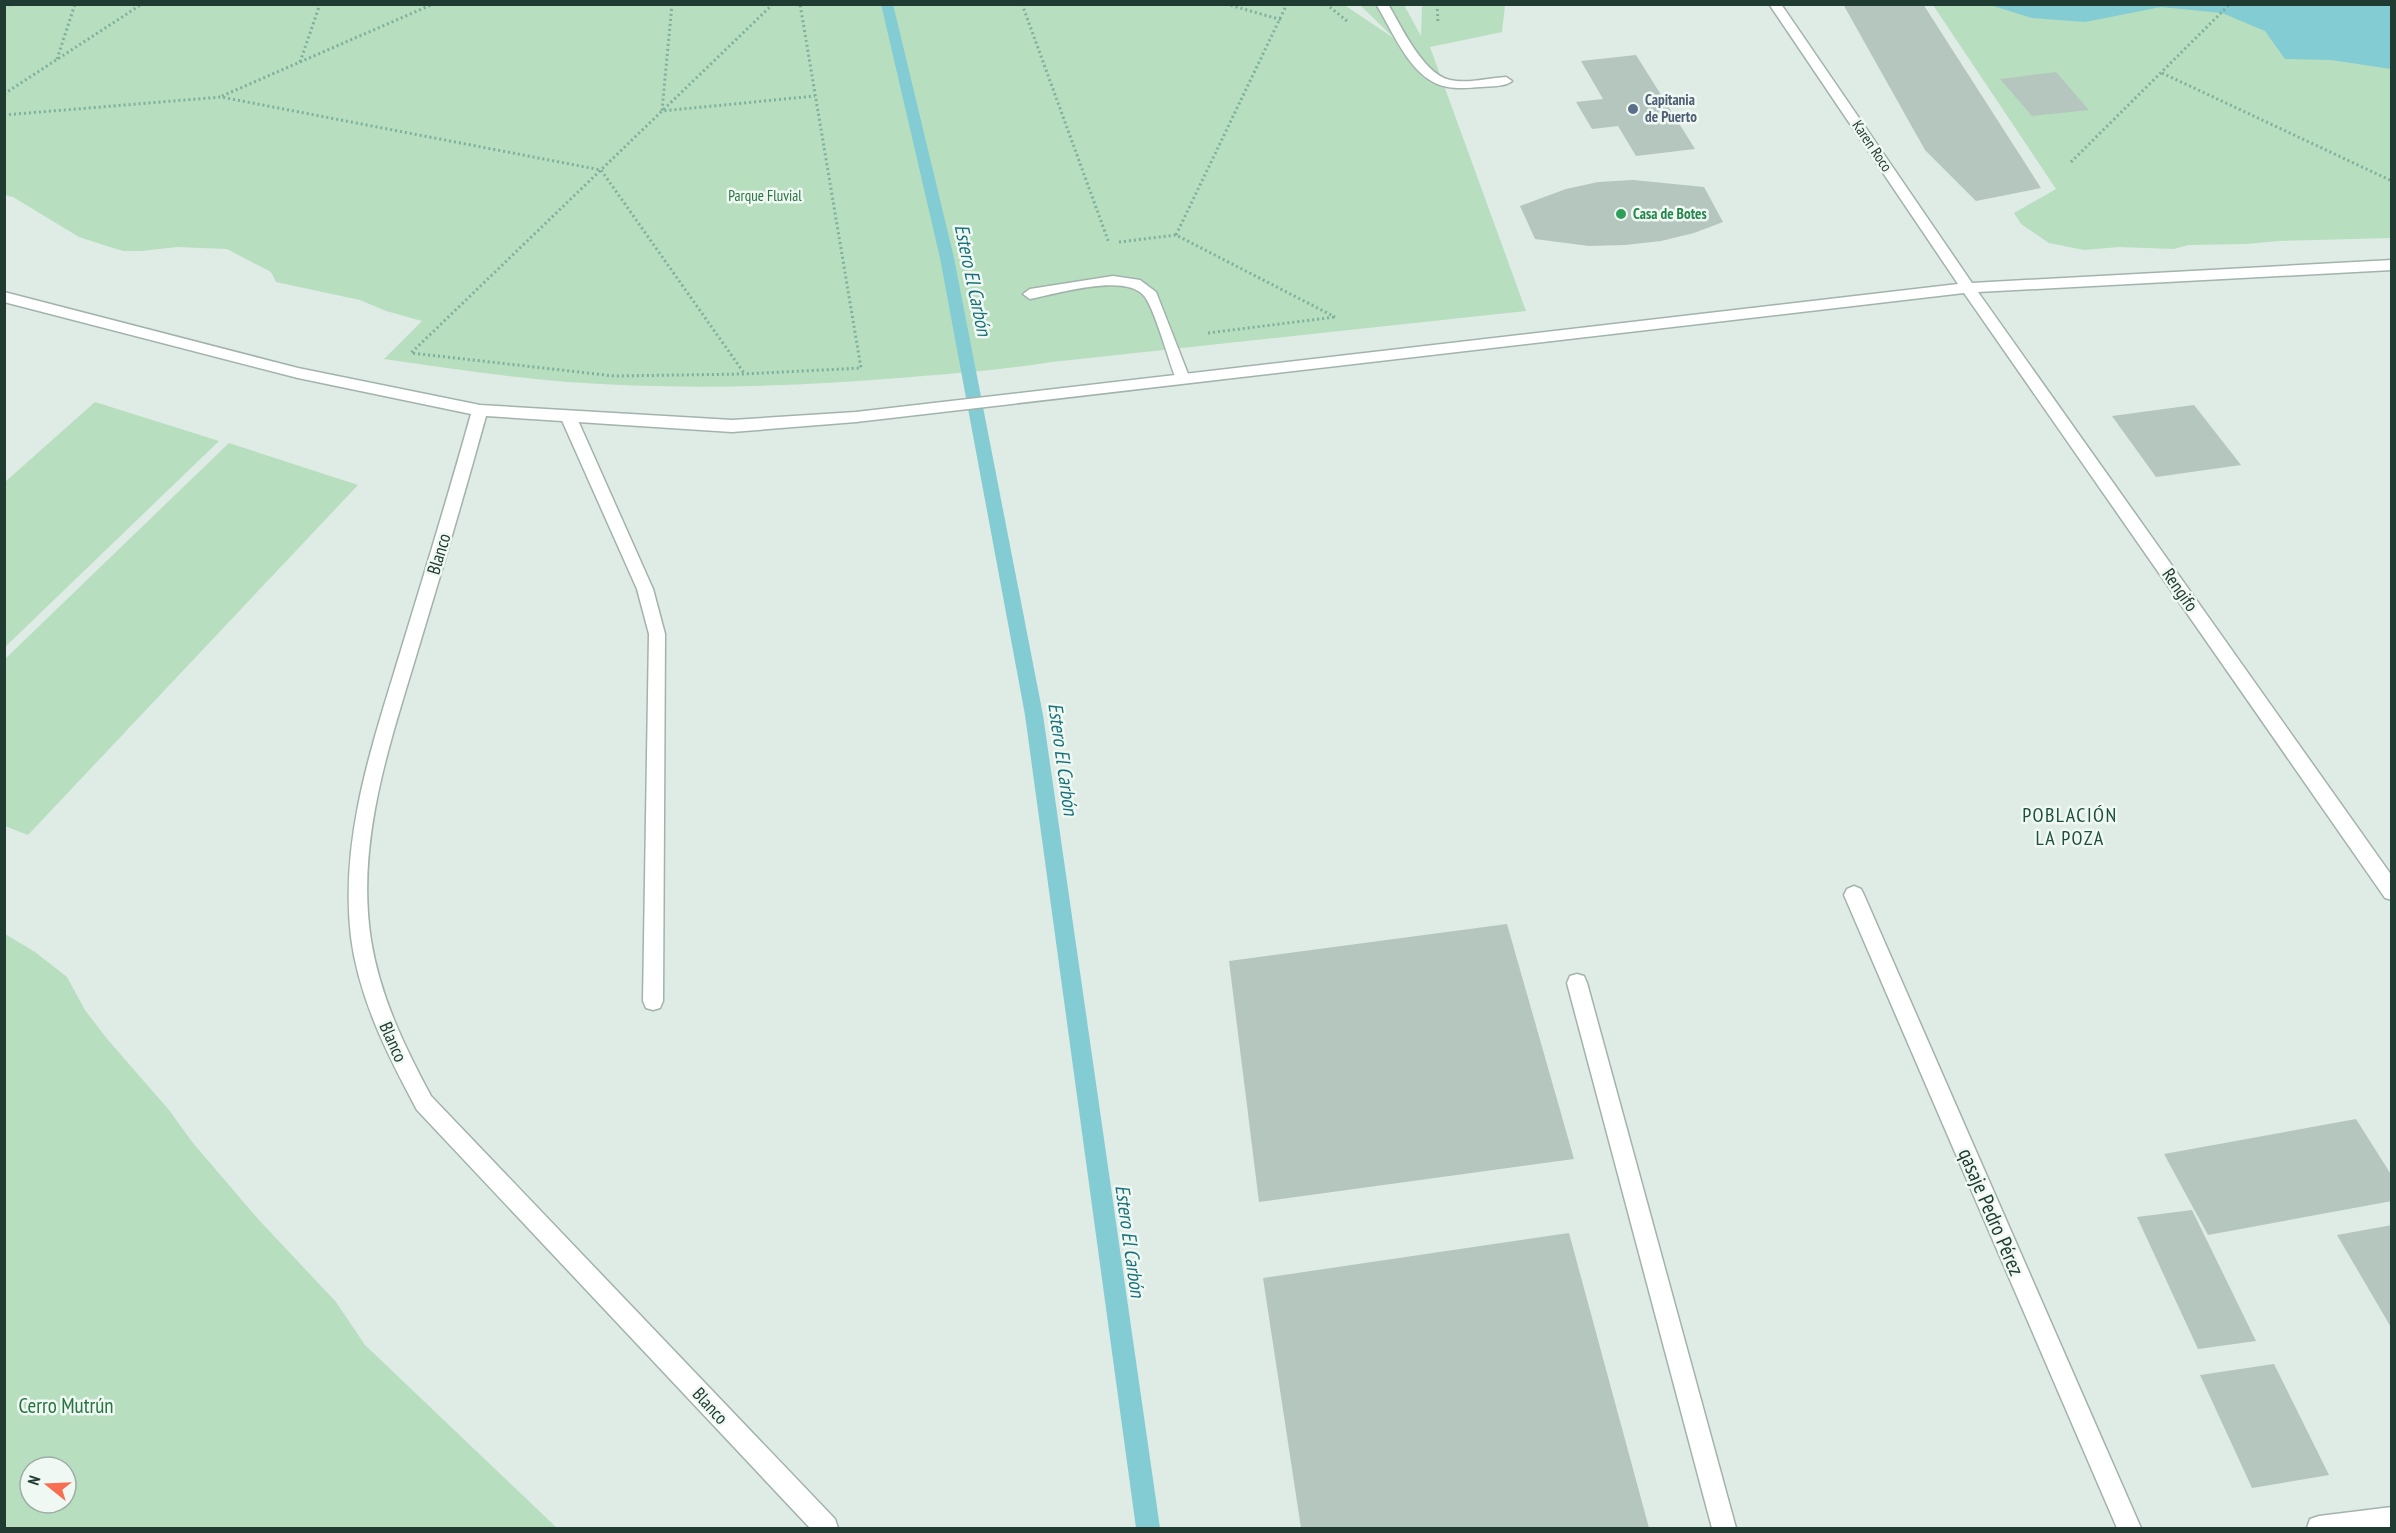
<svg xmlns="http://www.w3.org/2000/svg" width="2396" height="1533" viewBox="0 0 2396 1533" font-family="'PT Sans Narrow',sans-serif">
<rect width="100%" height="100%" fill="#dfebe5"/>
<!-- green -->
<g fill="#b7debf" fill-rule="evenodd">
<path d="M1343,4L1395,39L1360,5H1404L1421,36L1422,5H1505L1502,32L1430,47L1526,311L1052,362C1001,370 951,374 899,378C789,387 679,390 568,382C506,377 445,368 384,359L422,321L386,311L360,300L276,282L271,272L227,249L177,247L141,251H123L110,247L79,237L13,197L5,195L4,5Z"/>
<polygon points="1933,5 2391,5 2391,238 2279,241 2246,244 2188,245 2174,249 2119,247 2084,250 2049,243 2021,224 2014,213 2056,189"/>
<polygon points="95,402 219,441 5,647 5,482"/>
<polygon points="229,443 358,485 28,835 5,826 5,659"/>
<path d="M5,934L35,952L67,977L85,1010L108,1040L169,1110L193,1143L258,1219L336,1302L365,1345L557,1528H5ZM30,1467H66V1503H30Z"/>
</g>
<!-- water -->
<polygon fill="#84ccd3" points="1990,5 2391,5 2391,69 2331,60 2285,59 2265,31 2222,13 2161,7 2085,22 2032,18"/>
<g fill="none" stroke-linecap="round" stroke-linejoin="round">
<!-- stream -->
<polygon fill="#84ccd3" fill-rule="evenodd" points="881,4 893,4 954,258 1043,715 1160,1528 1136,1528 1025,715 940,258"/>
</g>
<!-- building -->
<g fill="#b5c6be">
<polygon points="1843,4 1923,4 2041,188 1976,201 1925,150"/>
<polygon points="1636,55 1695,149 1636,156 1618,126 1592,129 1576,102 1603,99 1581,61"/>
<polygon points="2056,72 2089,110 2032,116 2000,79"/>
<polygon points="1633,180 1704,187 1723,222 1694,233 1661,241 1625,245 1589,246 1535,239 1520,206 1566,189 1598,182"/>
<polygon points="2194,405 2241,465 2156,477 2112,416"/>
<polygon points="1507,924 1574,1159 1259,1202 1229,961"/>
<polygon points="2356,1119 2392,1176 2392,1201 2208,1235 2164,1154"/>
<polygon points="2192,1210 2256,1341 2198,1349 2137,1217"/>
<polygon points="2392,1225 2392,1329 2337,1235"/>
<polygon points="1569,1233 1649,1528 1301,1528 1263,1278"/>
<polygon points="2274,1364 2329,1475 2252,1488 2200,1375"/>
</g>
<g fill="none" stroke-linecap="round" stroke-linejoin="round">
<defs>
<g id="lane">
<path d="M1376,4H1388C1401,26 1423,74 1450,80C1467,84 1488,78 1506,77L1512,81C1505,87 1491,86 1481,87C1466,88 1449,90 1435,83C1407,69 1392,30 1376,4Z"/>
<path d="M1113,276L1140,280L1156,292L1190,379L1188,383H1178L1176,379C1168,359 1156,313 1145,297C1127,272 1056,294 1030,299L1023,294L1030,289Z"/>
<polygon points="568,411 573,412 576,416 653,589 665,634 663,1001 660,1008 653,1010 646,1008 643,1001 649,634 637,589 560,416 563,412"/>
<polygon points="1577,974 1584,976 1587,983 1736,1528 1712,1528 1567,983 1570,976"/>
</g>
<g id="street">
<path d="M1769,4H1781L1972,283L2392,260V270L1978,292L2392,876V900L2385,898L1964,293L856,422L732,432L486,416C465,492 443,567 420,643C392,738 355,838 371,940C380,996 404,1046 431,1096L835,1519L838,1528H810L417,1110C388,1056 359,999 351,937C339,834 375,737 404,640C427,565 450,489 471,414L298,378L4,302V292L298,368L480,405L732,420L856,412L1958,284Z"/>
<polygon points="1854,886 1861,889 1864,895 2141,1528 2117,1528 1844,895 1847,889"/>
<polygon points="2392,1507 2392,1528 2307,1528 2310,1519 2319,1516"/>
</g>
</defs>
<!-- lane casing -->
<use href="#lane" stroke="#a2b3ac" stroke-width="3"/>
<!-- street casing -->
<use href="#street" stroke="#a2b3ac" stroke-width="3"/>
<!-- path -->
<g stroke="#7eb09d" stroke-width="3" stroke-dasharray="2 3" stroke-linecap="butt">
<polyline points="672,4 662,111 815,96"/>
<polyline points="773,4 411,353 614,376 744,374 861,368 800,4"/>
<polyline points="1022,4 1109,243"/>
<polyline points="1226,4 1282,20"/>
<polyline points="1326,4 1347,21"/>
<polyline points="1437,4 1438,22"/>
<polyline points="4,5 26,4"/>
<polyline points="57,59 75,4"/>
<polyline points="300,62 320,4"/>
<polyline points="2162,73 2392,181"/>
<polyline points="4,94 142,4"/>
<polyline points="222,96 433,4"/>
<polyline points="4,115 221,97 601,170 744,373"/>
<polyline points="2071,162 2230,4"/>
<polyline points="1176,235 1287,4"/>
<polyline points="1119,242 1176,235 1335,317"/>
<polyline points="1208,333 1335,317"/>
</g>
<!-- lane -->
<use href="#lane" fill="#fff" fill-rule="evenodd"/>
<!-- street -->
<use href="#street" fill="#fff" fill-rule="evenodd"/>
</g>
<!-- markers -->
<circle fill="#5c6f8a" stroke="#f0f8f3" stroke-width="2" cx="1633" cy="109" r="6"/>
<circle fill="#2e9e5b" stroke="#f0f8f3" stroke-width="2" cx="1621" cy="214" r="6"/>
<g text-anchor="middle" stroke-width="5" stroke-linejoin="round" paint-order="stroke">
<!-- far-service labels -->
<g font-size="15" font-weight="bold" fill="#4e5e75" stroke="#f0f8f3" text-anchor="start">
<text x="1645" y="105">Capitania<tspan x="1645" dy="17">de Puerto</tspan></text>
</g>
<!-- far-street labels -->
<g font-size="15" fill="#203c32" stroke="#f0f8f3">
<text transform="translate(1872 146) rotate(56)" y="5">Karen Roco</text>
</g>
<!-- far-park labels -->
<g font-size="15" fill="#287440" stroke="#f0f8f3">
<text x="765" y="201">Parque Fluvial</text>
</g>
<!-- far-leisure labels -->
<g font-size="15" font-weight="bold" fill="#27864d" stroke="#f0f8f3" text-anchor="start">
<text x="1633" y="219">Casa de Botes</text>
</g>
<!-- street labels -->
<g font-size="18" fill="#203c32" stroke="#f0f8f3">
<text transform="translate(439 554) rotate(-73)" y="6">Blanco</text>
<text transform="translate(2180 590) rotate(55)" y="6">Rengifo</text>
<text transform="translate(393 1042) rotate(66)" y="6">Blanco</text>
<text transform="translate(710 1406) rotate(47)" y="6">Blanco</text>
</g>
<!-- water labels -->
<g font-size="20" font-style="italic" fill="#18707a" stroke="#f0f8f3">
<text transform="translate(973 280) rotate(78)" y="7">Estero El Carbón</text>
<text transform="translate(1063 759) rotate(82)" y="7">Estero El Carbón</text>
<text transform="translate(1130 1241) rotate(82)" y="7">Estero El Carbón</text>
</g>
<!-- neighbourhood labels -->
<g font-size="20" letter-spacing="1.5" fill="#1b4f3e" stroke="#f0f8f3">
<text x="2070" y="822">POBLACIÓN<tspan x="2070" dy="23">LA POZA</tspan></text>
</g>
<!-- near-street labels -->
<g font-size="21" fill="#203c32" stroke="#f0f8f3">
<text transform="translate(1991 1212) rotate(67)" y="7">qasaje Pedro Pérez</text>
</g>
<!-- near-park labels -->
<g font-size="21" fill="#287440" stroke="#f0f8f3">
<text x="66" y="1413">Cerro Mutrún</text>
</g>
</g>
<!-- border -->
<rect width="2396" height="1533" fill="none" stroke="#203c32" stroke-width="12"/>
<!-- north arrow -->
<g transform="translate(48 1485) rotate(288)"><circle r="28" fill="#f0f8f3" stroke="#9dada6" stroke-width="1.5"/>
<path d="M0-4.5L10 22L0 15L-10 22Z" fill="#f76e51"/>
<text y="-9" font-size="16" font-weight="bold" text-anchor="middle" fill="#203c32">N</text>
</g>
</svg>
